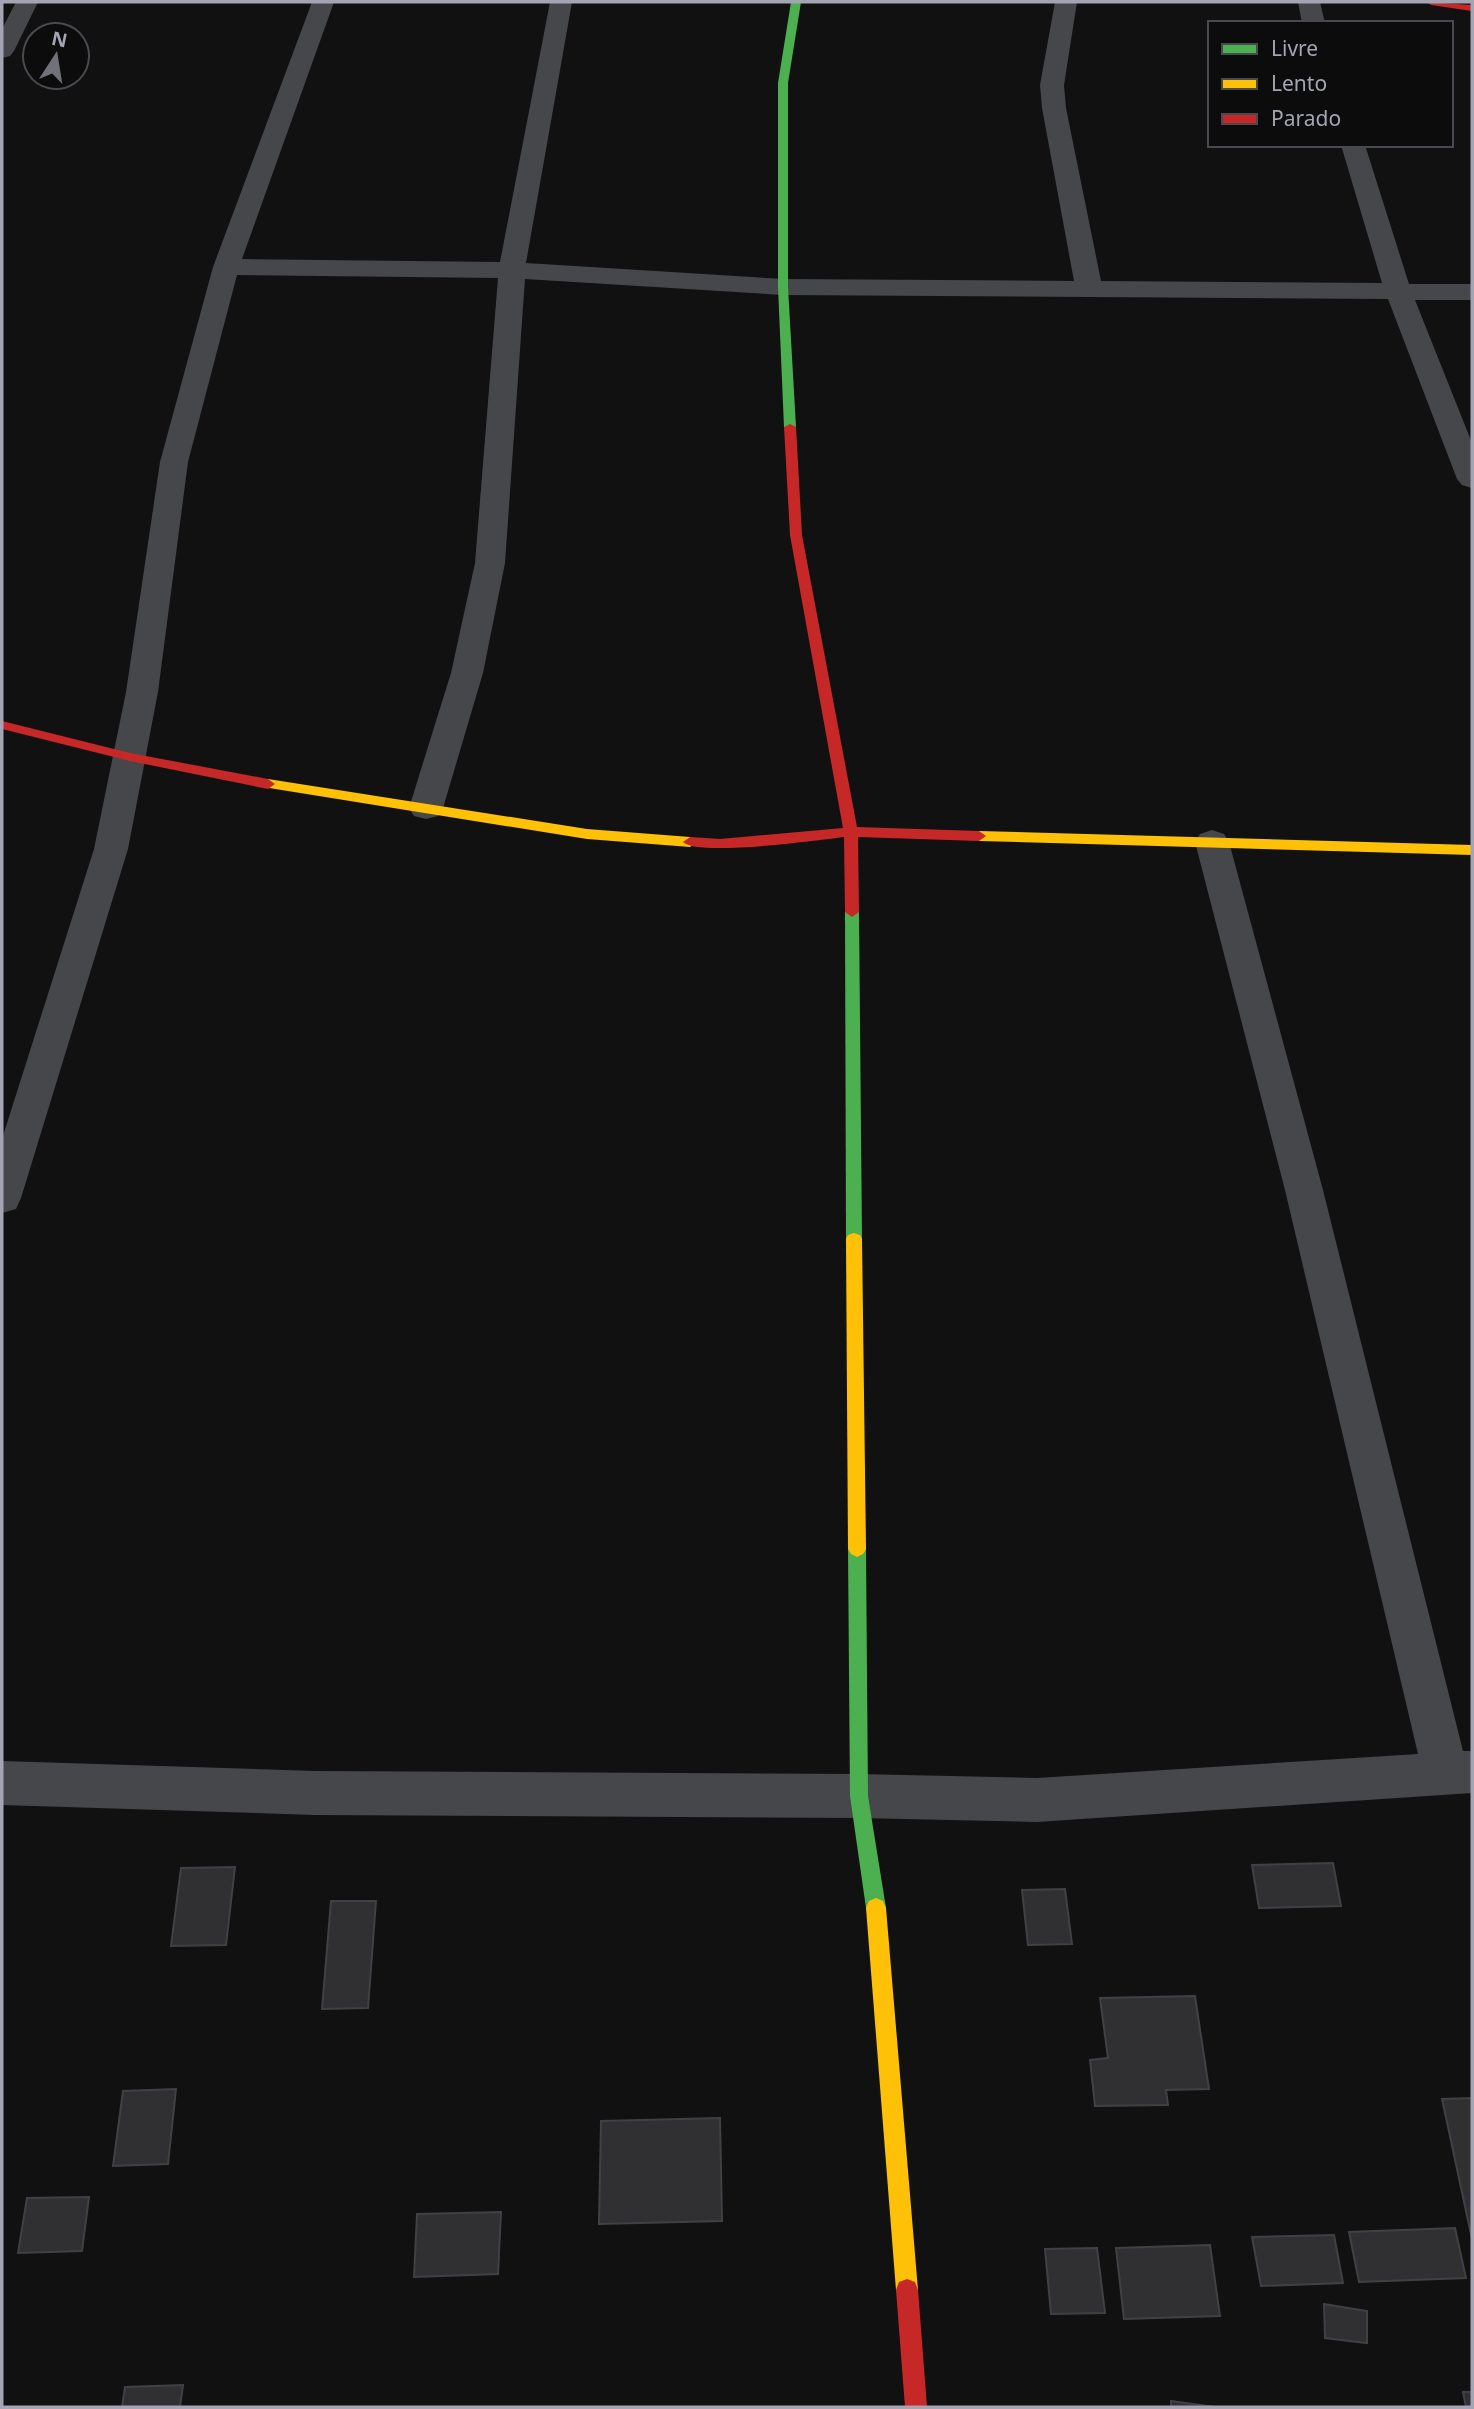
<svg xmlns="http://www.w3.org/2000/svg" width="1474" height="2409" viewBox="0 0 1474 2409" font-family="'Noto Sans',sans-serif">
<rect width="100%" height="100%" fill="#111112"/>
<!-- building -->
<g fill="#303033" stroke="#414145" stroke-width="2">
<polygon points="1333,1863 1341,1906 1259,1908 1252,1865"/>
<polygon points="235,1867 226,1945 171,1946 181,1868"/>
<polygon points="1065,1889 1072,1944 1028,1945 1022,1890"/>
<polygon points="331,1901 376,1901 368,2008 322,2009"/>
<polygon points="1195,1996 1209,2089 1166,2090 1168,2105 1095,2106 1090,2060 1108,2058 1100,1998"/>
<polygon points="176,2089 168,2164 113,2166 123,2091"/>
<polygon points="1472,2098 1472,2239 1442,2099"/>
<polygon points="720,2118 722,2221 599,2224 601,2121"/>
<polygon points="89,2197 82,2251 18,2253 27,2198"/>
<polygon points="501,2212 498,2274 414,2277 417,2214"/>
<polygon points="1455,2228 1466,2278 1359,2282 1349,2232"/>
<polygon points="1334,2235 1343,2283 1261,2286 1252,2237"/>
<polygon points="1210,2245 1220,2316 1124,2319 1116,2248"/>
<polygon points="1097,2248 1105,2313 1051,2314 1045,2249"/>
<polygon points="1324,2304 1367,2311 1367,2343 1325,2338"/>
<polygon points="183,2385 180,2407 122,2407 125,2387"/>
<polygon points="1463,2392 1472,2392 1472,2407 1466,2407"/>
<polygon points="1171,2401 1215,2407 1171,2407"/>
</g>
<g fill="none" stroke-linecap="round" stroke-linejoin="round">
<!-- street -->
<g fill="#46474b" fill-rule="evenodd">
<polygon points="16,2 38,2 14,51 10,56 2,58 2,29"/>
<polygon points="312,2 334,2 242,259 500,262 550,2 572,2 526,263 783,279 1074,281 1042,108 1040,85 1055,2 1077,2 1064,85 1066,108 1101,281 1382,283 1341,145 1365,145 1409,284 1472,284 1472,300 1415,300 1472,443 1472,488 1462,485 1457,479 1388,299 783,295 525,279 505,563 483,673 443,808 438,816 426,819 414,816 409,808 451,673 475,563 498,278 237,275 188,462 158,692 128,849 21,1198 16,1209 2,1213 2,1139 94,849 126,692 160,462 213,267"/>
<polygon points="1298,2 1320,2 1325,23 1302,23"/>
<polygon points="1212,830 1224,834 1229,842 1323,1190 1463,1751 1472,1751 1472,1793 1037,1822 859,1818 315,1815 2,1805 2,1761 315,1771 859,1774 1037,1778 1418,1754 1285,1190 1195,842 1200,834"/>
</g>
<!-- fast -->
<g fill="#4caf50" fill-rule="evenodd">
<polygon points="791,2 801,2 788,83 788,287 796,427 790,430 784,427 778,287 778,83"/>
<polygon points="852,907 859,912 862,1239 860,1243 848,1243 846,1239 845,912"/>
<polygon points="857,1541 863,1544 866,1549 868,1796 886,1908 883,1915 876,1918 869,1915 866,1908 850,1796 848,1549 851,1544"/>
</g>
<!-- slow -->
<g fill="#ffc107" fill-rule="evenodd">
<polygon points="268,779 587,829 690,837 697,842 690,847 587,839 263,787 261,784 263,781"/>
<polygon points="979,831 1472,845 1472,855 979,841 972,836"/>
<polygon points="854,1233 860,1235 862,1239 866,1549 863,1554 857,1557 851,1554 848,1549 846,1239 848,1235"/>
<polygon points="876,1898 883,1901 886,1908 918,2290 915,2298 907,2301 899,2298 896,2290 866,1908 869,1901"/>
</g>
<!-- jam -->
<g fill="#c62828" fill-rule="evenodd">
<polygon points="1427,2 1472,5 1472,11 1431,5"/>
<path d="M790,424L796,427L802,535L857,827L979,831L986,836L979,841L858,837L859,912L852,917L845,912L844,837C819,840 697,857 683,842L690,837L720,839L843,828L790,535L784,427Z"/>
<polygon points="2,721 130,753 268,779 275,784 268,789 130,761 2,729"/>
<polygon points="907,2279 915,2282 918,2290 927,2407 905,2407 896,2290 899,2282"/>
</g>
</g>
<!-- border -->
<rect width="1474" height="2409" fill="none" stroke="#a4a5b2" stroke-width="7"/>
<!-- legend -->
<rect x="1208" y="21" width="245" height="126" fill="#0c0c0d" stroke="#49494f" stroke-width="2"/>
<rect x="1222" y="44" width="35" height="10" fill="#4caf50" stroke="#49494f" stroke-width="2"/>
<text x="1271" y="56" font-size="21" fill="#a4a5b2">Livre</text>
<rect x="1222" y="79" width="35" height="10" fill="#ffc107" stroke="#49494f" stroke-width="2"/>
<text x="1271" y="91" font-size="21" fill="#a4a5b2">Lento</text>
<rect x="1222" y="114" width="35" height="10" fill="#c62828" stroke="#49494f" stroke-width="2"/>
<text x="1271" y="126" font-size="21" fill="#a4a5b2">Parado</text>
<!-- north arrow -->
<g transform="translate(56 56) rotate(12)"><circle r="33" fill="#0c0c0d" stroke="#49494f" stroke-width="2"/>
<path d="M0-5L12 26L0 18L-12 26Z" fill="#71717a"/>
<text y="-10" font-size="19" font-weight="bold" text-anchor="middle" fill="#a4a5b2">N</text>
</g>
</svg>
